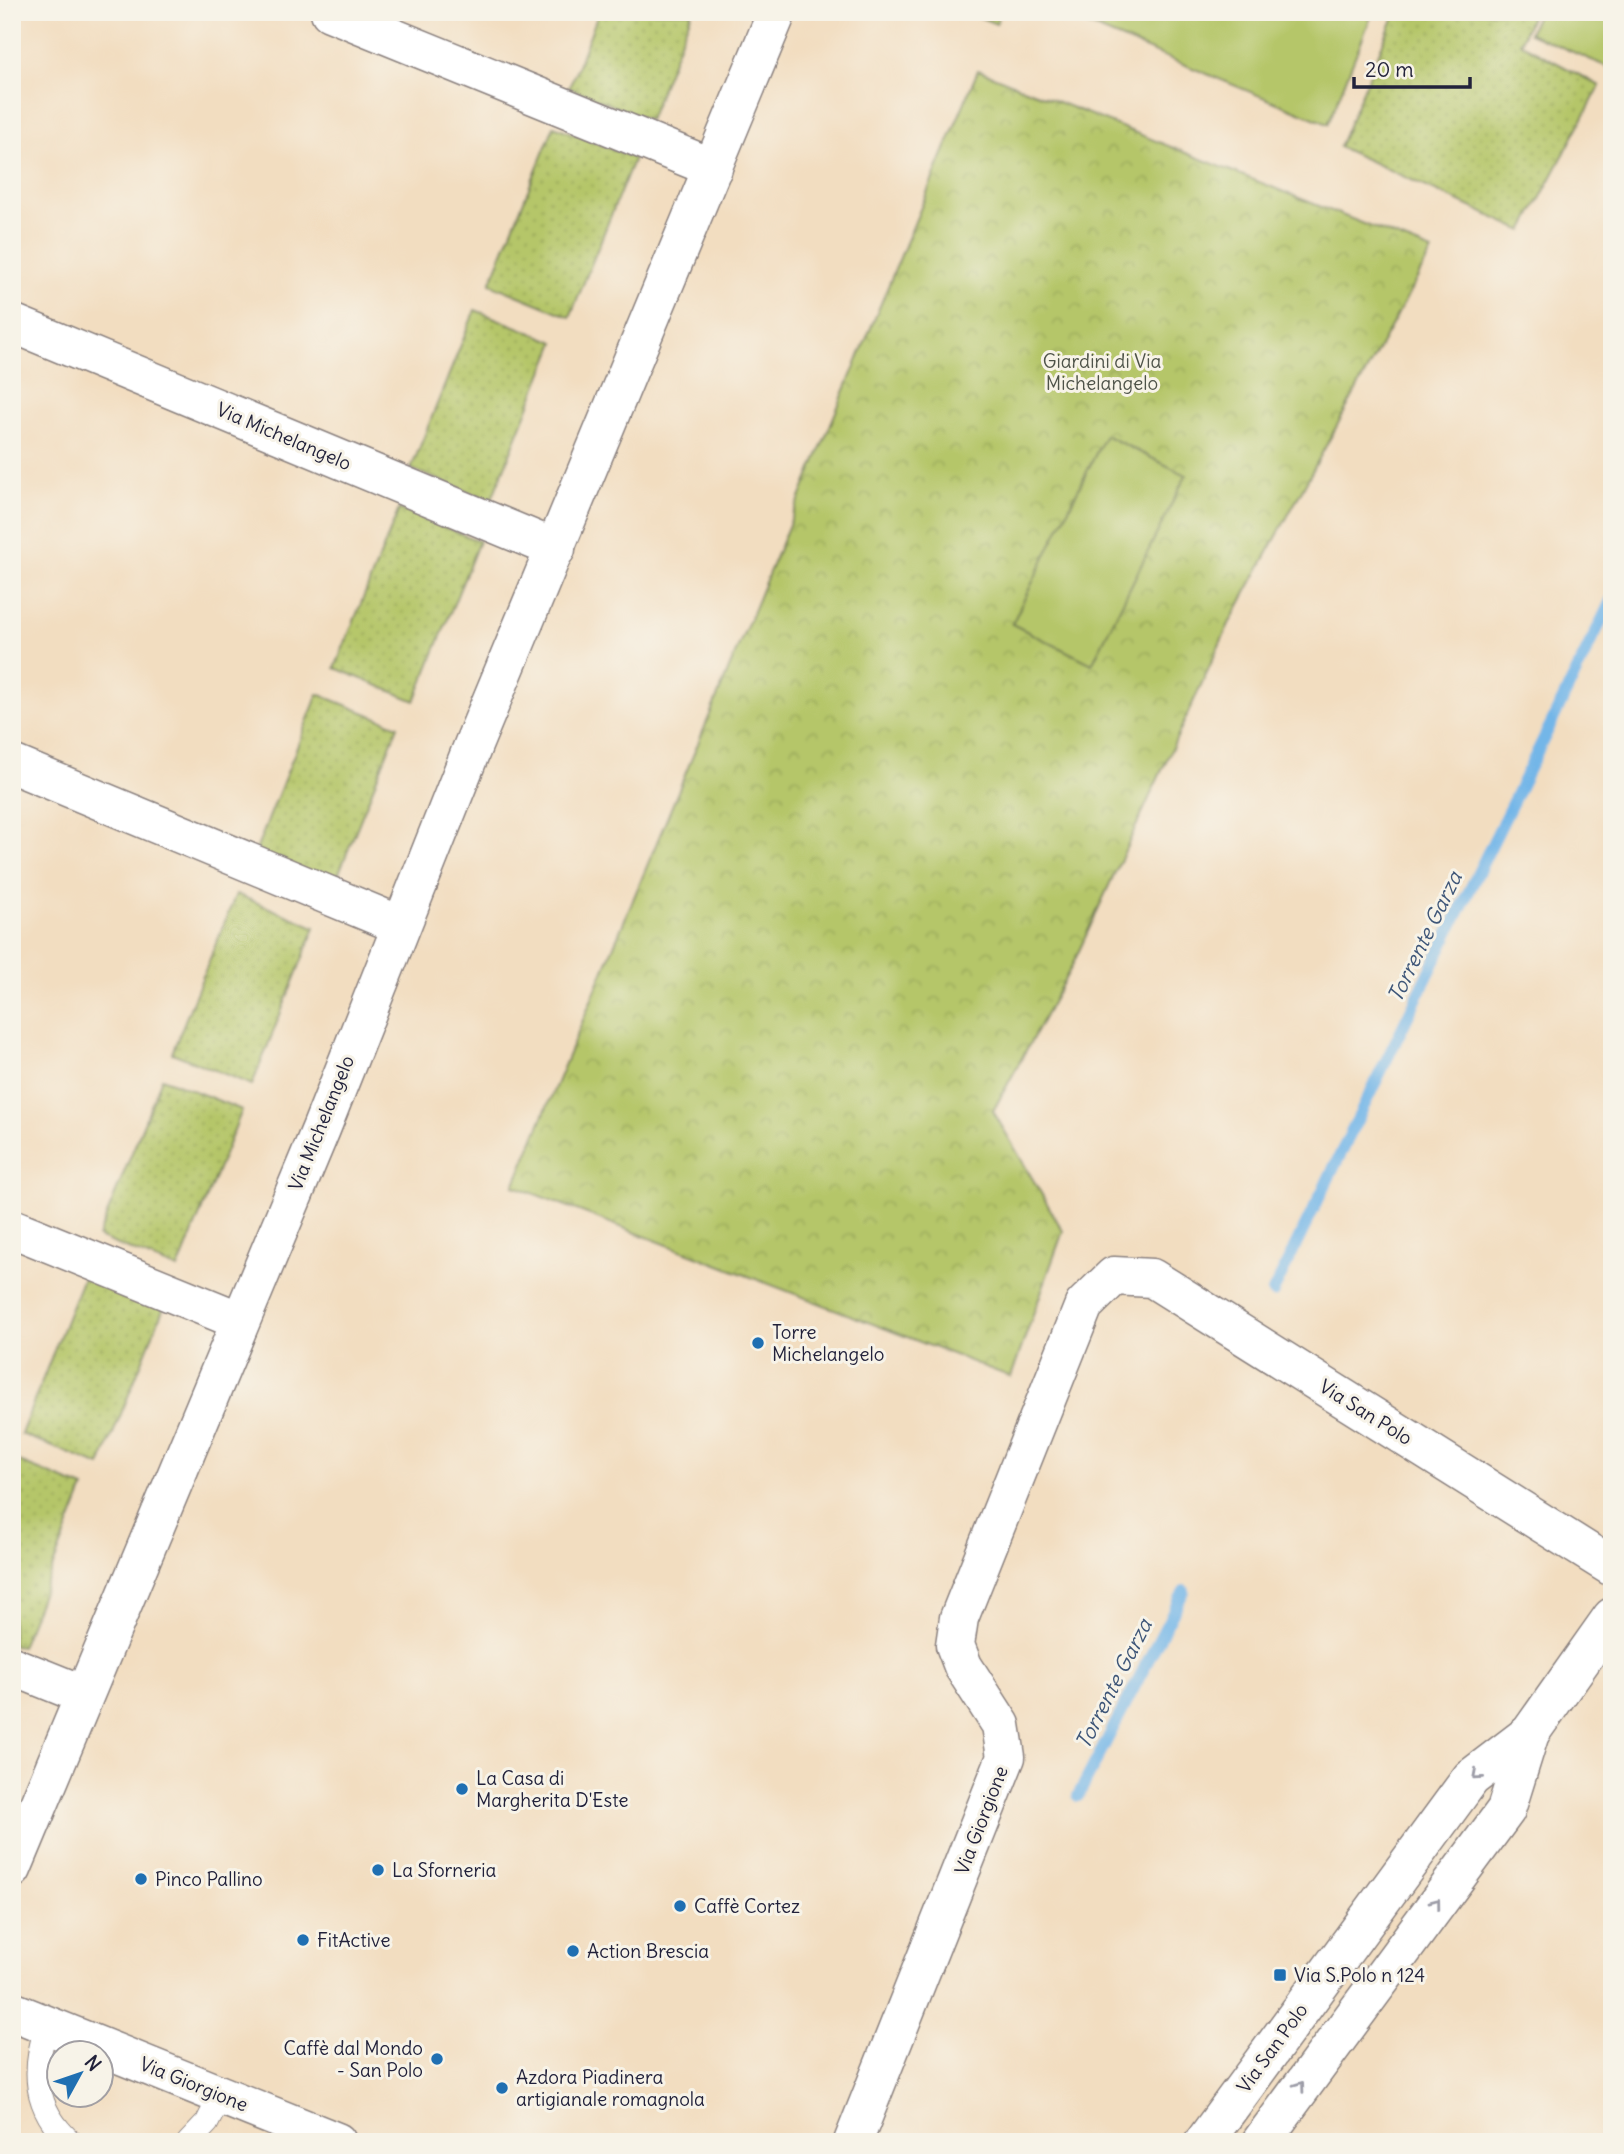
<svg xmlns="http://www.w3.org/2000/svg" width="1624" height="2154" viewBox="0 0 1624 2154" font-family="Delius,sans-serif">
<defs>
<pattern id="grass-dots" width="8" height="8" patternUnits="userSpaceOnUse" patternTransform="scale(1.75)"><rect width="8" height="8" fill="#b5c669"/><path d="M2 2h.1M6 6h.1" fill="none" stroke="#9baa5c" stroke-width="1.8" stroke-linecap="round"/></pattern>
<pattern id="park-crowns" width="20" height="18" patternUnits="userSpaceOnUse" patternTransform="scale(1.75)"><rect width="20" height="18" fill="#b5c669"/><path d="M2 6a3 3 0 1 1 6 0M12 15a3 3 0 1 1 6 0" fill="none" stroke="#9baa5c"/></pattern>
</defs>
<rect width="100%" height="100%" fill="#f7f3e8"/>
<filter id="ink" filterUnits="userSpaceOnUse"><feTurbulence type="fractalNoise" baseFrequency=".0143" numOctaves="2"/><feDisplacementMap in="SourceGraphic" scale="14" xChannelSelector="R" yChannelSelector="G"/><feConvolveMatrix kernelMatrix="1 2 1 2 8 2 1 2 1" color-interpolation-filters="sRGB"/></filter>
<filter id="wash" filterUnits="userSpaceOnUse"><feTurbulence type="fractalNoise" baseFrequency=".00686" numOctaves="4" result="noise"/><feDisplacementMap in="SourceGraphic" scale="28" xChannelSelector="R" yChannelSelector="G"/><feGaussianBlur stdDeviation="1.57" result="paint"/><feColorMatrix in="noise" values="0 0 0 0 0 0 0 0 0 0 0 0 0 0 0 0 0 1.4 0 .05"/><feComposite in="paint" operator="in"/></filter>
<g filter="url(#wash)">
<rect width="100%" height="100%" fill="#f2ddc0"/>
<!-- grass -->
<g fill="url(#grass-dots)" stroke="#6c7452" stroke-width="2">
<polygon points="599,12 692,12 649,120 569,88"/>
<polygon points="967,12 1000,12 996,24"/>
<polygon points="1396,12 1533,12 1520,43 1600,86 1523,231 1339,147"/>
<polygon points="554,126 634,158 570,317 490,284"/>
<polygon points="475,310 555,342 491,501 411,469"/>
<polygon points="399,509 479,541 415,701 335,668"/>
<polygon points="318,694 398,726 334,885 255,853"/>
<polygon points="236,894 315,927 252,1085 172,1053"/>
<polygon points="162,1078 242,1110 178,1269 98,1237"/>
<polygon points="84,1275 164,1307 100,1466 21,1434"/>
<polygon points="12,1459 84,1488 21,1647 12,1644"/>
</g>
<!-- park -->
<polygon fill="url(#park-crowns)" stroke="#6c7452" stroke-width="2" points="978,70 1432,251 1229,624 1072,966 993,1111 1063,1231 1011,1377 514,1186"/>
<!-- pitch -->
<g fill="#b5c669" stroke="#6c7452" stroke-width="2">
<polygon points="1057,12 1373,12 1328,124"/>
<polygon points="1538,12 1612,12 1612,69 1529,33"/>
<polygon points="1105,435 1186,475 1092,664 1012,624"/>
</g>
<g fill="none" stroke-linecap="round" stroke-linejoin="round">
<!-- stream -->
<g stroke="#73b6e8" stroke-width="12">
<polyline points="1273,1292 1612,599"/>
<polyline points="1078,1796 1184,1591"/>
</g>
</g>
</g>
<g filter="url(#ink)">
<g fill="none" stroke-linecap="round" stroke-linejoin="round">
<defs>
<g id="lane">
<path d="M47,2025C32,2070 33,2108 71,2142"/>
<polyline points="189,2142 207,2123 221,2095"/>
</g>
<g id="street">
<polyline points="330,12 713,168"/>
<polyline points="12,323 556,549"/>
<polyline points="12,764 400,925"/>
<polyline points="12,1228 238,1320"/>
<polyline points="12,1666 84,1695"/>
<polyline points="12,1869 321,1129 474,743 777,12"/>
<polyline points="12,2011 337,2142"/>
<polyline points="853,2142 1006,1757 1001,1725 963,1666 955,1645 959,1618 1084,1305 1114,1276 1152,1278 1612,1567"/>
</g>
<g id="secondary">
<polyline points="1204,2142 1471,1778 1530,1733 1612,1617"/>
<polyline points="1261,2142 1506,1810 1530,1733"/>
</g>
</defs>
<!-- lane casing -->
<use href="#lane" stroke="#8a807e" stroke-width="25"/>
<!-- street casing -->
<use href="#street" stroke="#8a807e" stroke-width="41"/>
<!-- secondary casing -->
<use href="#secondary" stroke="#8a807e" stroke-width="41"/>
<!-- lane -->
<use href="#lane" stroke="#fff" stroke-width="23"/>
<!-- street -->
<use href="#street" stroke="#fff" stroke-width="38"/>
<!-- secondary -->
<use href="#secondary" stroke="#fff" stroke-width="38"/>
</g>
<!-- one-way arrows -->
<defs><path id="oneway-chevron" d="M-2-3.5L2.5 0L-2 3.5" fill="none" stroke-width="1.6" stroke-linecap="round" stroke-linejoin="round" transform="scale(1.75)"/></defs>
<g stroke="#9c9ca7">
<use href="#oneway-chevron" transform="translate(1477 1775) rotate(139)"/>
<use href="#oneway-chevron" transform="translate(1436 1903) rotate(-53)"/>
<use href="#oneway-chevron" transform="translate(1300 2086) rotate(-54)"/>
</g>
</g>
<!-- markers -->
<g fill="#1f6fb2" stroke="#f7f3e8" stroke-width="2.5">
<circle cx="758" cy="1343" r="7"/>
<circle cx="462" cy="1789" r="7"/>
<circle cx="378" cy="1870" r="7"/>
<circle cx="141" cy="1879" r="7"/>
<circle cx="680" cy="1906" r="7"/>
<circle cx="303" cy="1940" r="7"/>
<circle cx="573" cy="1951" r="7"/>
<rect x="1273" y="1968" width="14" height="14" rx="3.5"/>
<circle cx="437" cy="2059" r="7"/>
<circle cx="502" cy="2088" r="7"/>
</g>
<g text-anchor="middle" stroke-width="6" stroke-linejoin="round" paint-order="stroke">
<!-- park labels -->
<g font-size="19" fill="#4e5349" stroke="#f7f3e8">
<text x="1102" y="368">Giardini di Via<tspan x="1102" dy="22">Michelangelo</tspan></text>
</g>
<!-- street labels -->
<g font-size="19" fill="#22223b" stroke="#f7f3e8">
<text transform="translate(284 436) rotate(23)" y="7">Via Michelangelo</text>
<text transform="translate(321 1123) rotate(-68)" y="7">Via Michelangelo</text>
<text transform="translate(1366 1412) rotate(32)" y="7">Via San Polo</text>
<text transform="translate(981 1820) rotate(-69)" y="7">Via Giorgione</text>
<text transform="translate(1272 2048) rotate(-54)" y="7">Via San Polo</text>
<text transform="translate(194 2084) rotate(22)" y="7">Via Giorgione</text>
</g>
<!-- poi labels -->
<g font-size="19" fill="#22223b" stroke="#f7f3e8" text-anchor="start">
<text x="772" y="1339">Torre<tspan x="772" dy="22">Michelangelo</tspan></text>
<text x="476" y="1785">La Casa di<tspan x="476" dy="22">Margherita D'Este</tspan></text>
<text x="392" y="1877">La Sforneria</text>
<text x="155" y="1886">Pinco Pallino</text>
<text x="694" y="1913">Caffè Cortez</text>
<text x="317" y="1947">FitActive</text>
<text x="587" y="1958">Action Brescia</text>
<text x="1294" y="1982">Via S.Polo n 124</text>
<text x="423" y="2055" text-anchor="end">Caffè dal Mondo<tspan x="423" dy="22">- San Polo</tspan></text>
<text x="516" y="2084">Azdora Piadinera<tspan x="516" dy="22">artigianale romagnola</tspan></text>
</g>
<!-- water labels -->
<g font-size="21" font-style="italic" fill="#3e5678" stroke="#f7f3e8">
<text transform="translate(1425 937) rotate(-64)" y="7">Torrente Garza</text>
<text transform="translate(1114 1684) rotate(-63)" y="7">Torrente Garza</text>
</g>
</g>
<!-- margin -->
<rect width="1624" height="2154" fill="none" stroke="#f7f3e8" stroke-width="42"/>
<!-- north arrow -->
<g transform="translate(80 2074) rotate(50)"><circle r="33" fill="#f7f3e8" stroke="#a29fa3" stroke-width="2"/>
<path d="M0-5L12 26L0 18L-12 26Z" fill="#1f6fb2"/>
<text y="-10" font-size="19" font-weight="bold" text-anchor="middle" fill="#22223b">N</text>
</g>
<!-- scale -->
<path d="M1354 77v10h116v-10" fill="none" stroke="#22223b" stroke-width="3.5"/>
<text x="1365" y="77" font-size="21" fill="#22223b" stroke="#f7f3e8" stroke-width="5" paint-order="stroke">20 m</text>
</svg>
